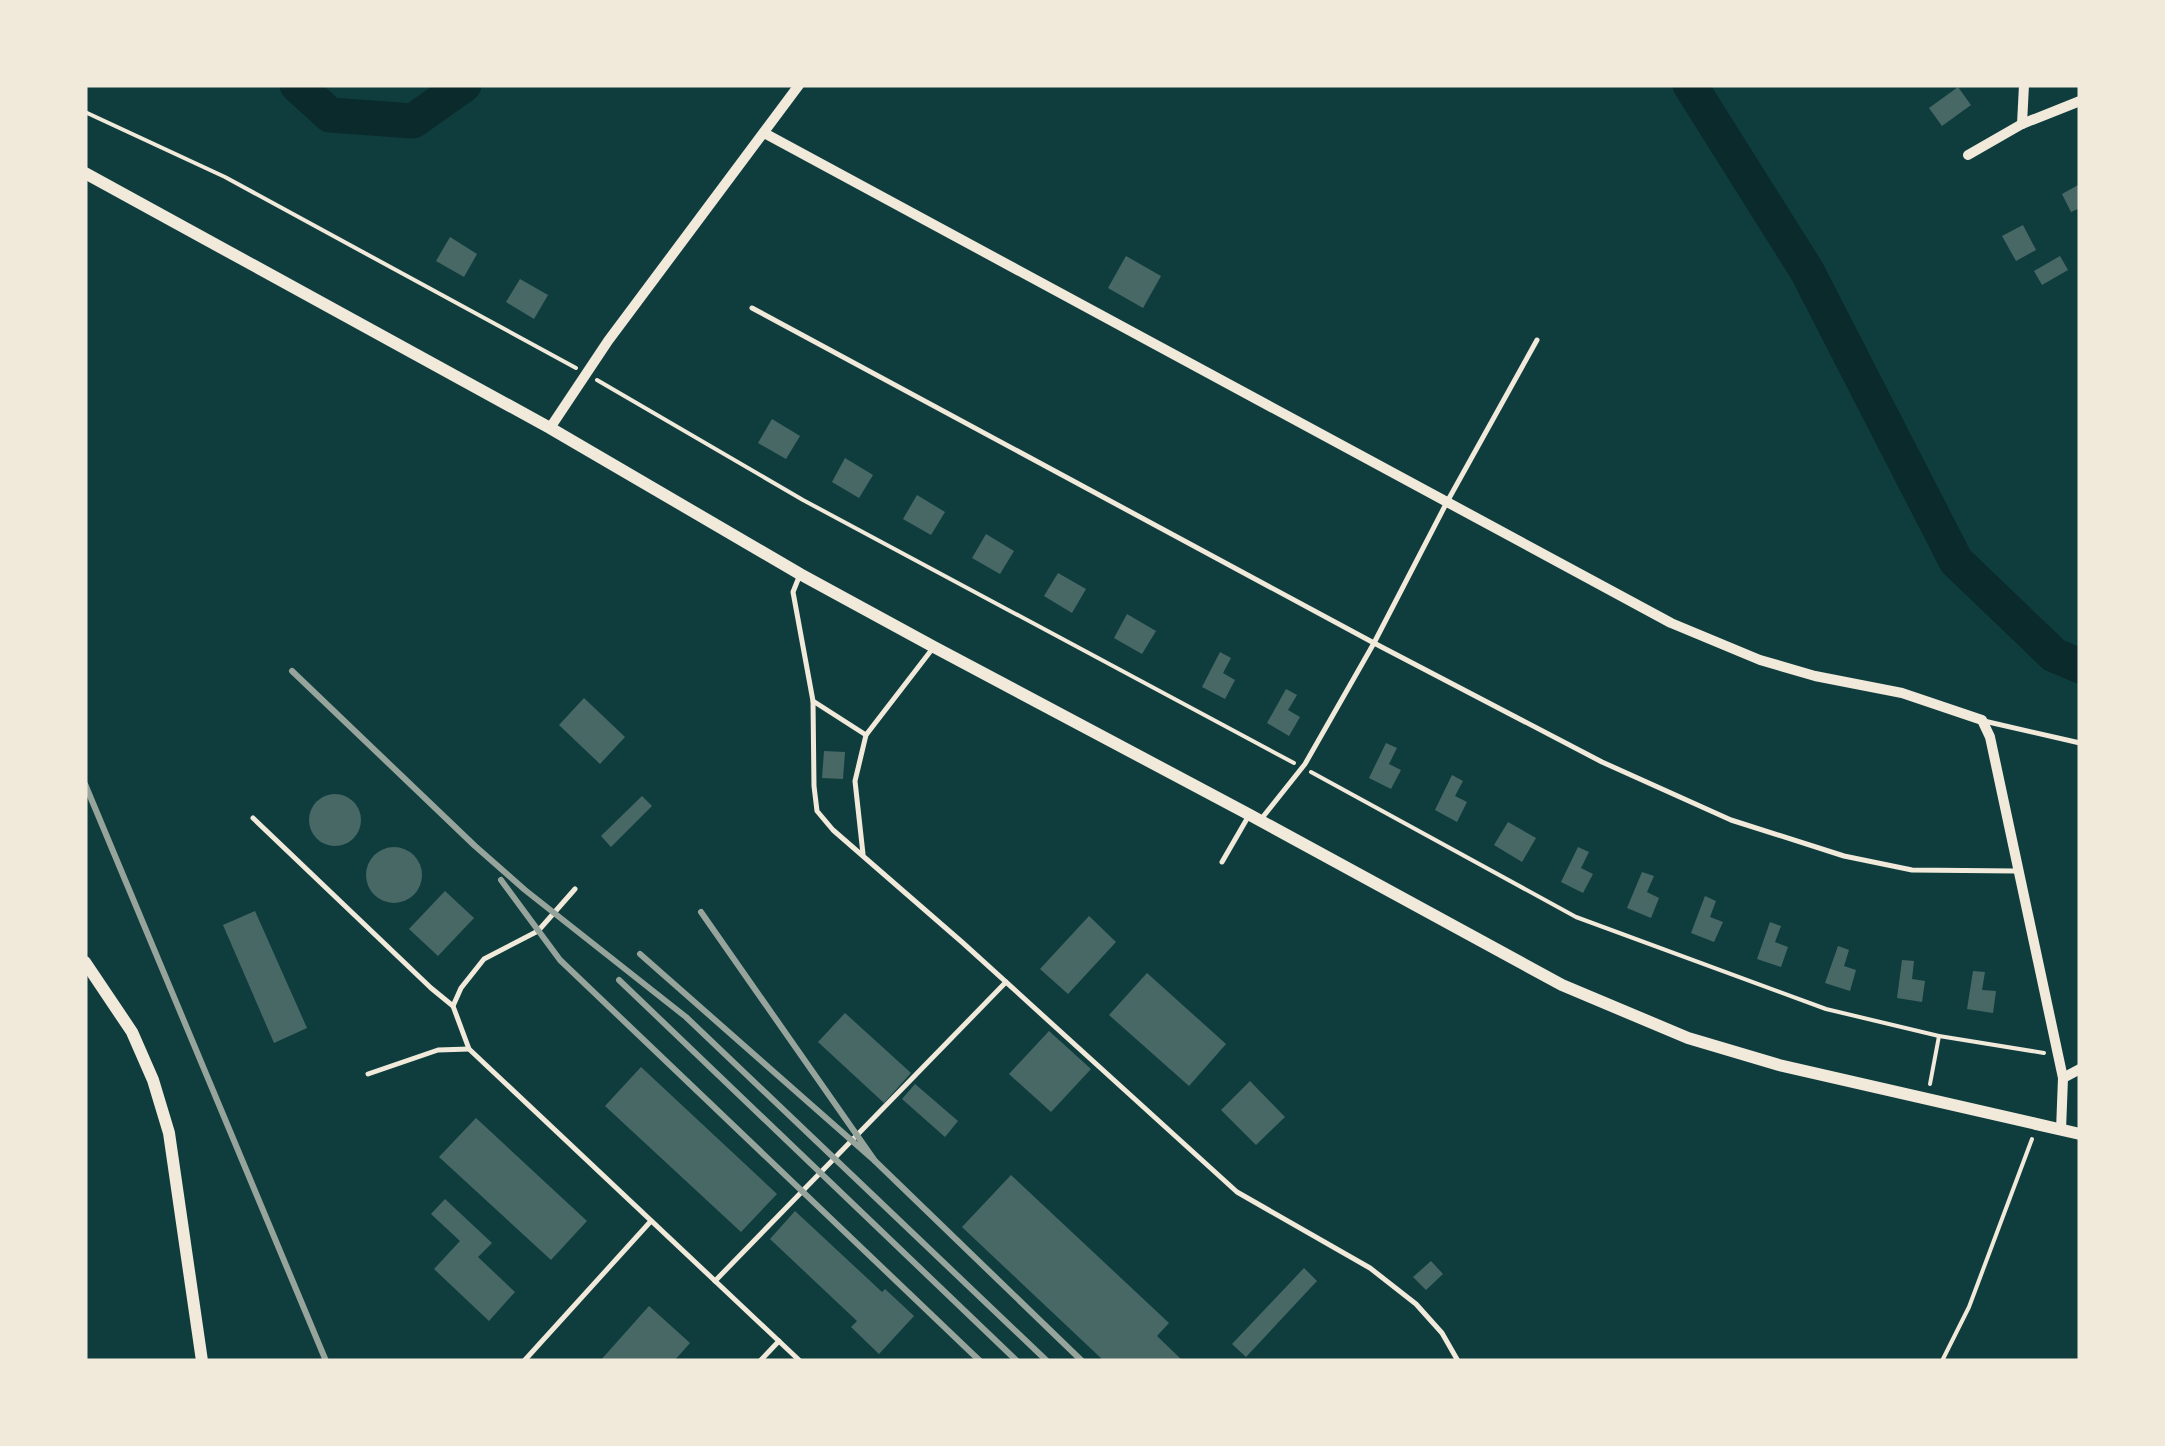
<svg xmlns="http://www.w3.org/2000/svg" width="2165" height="1446" viewBox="0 0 2165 1446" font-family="'Alegreya Sans',sans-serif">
<rect width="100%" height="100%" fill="#0f3d3e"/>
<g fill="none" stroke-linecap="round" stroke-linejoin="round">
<!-- river -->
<g stroke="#0a2a2b" stroke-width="35">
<polyline points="297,85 330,115 413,121 464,85"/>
<polyline points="1690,85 1807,271 1956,561 2054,655 2080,666"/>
</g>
</g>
<!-- building -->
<g fill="#486865">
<polygon points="1958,87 1971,105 1942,126 1929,108"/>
<polygon points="2080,184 2080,208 2071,212 2062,194"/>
<polygon points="2023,225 2036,250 2016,261 2002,236"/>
<polygon points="450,237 477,254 464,277 436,261"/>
<polygon points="1126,256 1161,276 1143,308 1108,288"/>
<polygon points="2060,256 2068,270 2042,285 2034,271"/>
<polygon points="520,279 548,295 534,319 506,302"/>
<polygon points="772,419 800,436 786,459 758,443"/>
<polygon points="845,458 873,475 859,498 832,482"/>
<polygon points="917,495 945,512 931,535 903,519"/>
<polygon points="986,534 1014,551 1000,574 972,558"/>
<polygon points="1058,573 1086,589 1072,613 1044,596"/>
<polygon points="1127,614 1156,631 1142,654 1114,638"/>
<polygon points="1220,652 1231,658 1223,673 1235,680 1225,699 1202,687"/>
<polygon points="1286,689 1297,695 1288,710 1300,717 1289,736 1267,723"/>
<polygon points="584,698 625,737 600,764 559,725"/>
<polygon points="1386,743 1397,748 1389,764 1401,770 1391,789 1369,778"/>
<polygon points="824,751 845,752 843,779 822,778"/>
<polygon points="1452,775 1463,781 1455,796 1467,802 1457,822 1435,810"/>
<circle cx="335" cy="820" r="26"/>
<polygon points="642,796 652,806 611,847 601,836"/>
<polygon points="1508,822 1536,838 1522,862 1494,845"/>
<circle cx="394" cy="875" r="28"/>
<polygon points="1578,847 1589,852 1581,868 1593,874 1583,893 1561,882"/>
<polygon points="1642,872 1654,876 1647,892 1659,898 1651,918 1627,908"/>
<polygon points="445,891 474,918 438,956 409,929"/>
<polygon points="1705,896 1716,901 1710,917 1723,922 1714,942 1691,933"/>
<polygon points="255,911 307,1028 274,1043 223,925"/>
<polygon points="1089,916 1116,942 1068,994 1040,969"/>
<polygon points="1770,922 1781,926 1775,942 1788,947 1781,967 1757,959"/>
<polygon points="1838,946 1849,950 1844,966 1856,970 1850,991 1825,983"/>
<polygon points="1902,960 1914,961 1912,979 1925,981 1922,1002 1897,998"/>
<polygon points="1973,971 1985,972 1982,990 1996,991 1993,1013 1967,1009"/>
<polygon points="1147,973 1226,1044 1189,1086 1109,1015"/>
<polygon points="845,1013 911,1073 884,1103 818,1042"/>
<polygon points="1049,1031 1091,1069 1051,1112 1009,1074"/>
<polygon points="641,1067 777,1194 741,1232 605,1106"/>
<polygon points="1250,1081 1285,1117 1256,1145 1221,1110"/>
<polygon points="915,1084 958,1121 945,1137 902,1099"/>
<polygon points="476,1118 587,1221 551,1260 439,1157"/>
<polygon points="1011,1175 1169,1323 1157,1336 1183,1361 1104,1361 962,1227"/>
<polygon points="445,1199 492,1243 478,1257 515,1292 489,1321 434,1269 460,1241 431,1214"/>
<polygon points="795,1211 882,1292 885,1289 914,1316 879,1354 851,1327 857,1321 770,1239"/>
<polygon points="1431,1261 1443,1274 1426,1290 1413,1277"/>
<polygon points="1304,1268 1317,1281 1246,1357 1232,1344"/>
<polygon points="649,1306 690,1343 674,1361 600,1361"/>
</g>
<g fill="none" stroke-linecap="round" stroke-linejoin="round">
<!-- path -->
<g stroke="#f1e9da" stroke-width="4">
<polyline points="85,112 225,177 576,368"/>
<polyline points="597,380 803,500 1294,763"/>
<polyline points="1311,772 1576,917 1826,1009 1939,1036 2044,1053"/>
<polyline points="1930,1084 1939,1036"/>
<polyline points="1942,1361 1969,1307 2032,1139"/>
</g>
<!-- service -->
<g stroke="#f1e9da" stroke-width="5">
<polyline points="752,308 1374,643 1602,762 1731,820 1844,856 1912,870 2016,871"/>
<polyline points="799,577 793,592 813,701 866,735 933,648"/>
<polyline points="813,701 814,786 817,811 833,830 963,943 1237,1192 1370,1268 1416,1304 1442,1333 1458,1361"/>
<polyline points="1984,721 2080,743"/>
<polyline points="253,818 431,988 453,1006"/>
<polyline points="1262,818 1305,764 1374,643 1447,502 1537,340"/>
<polyline points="863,854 855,781 866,735"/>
<polyline points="1222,862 1248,817"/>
<polyline points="575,889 538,931 484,959 461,988 453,1006 469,1049 800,1361"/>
<polyline points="368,1074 438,1050 469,1049"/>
<polyline points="715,1281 1006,982"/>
<polyline points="524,1361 651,1221"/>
<polyline points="760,1361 779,1341"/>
</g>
<!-- minor -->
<g stroke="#f1e9da" stroke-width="10">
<polyline points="2022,124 2024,85"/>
<polyline points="764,133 1671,623 1760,660 1815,676 1902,693 1982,720 1990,737 2063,1078 2061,1130"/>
<polyline points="1968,155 2022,124 2080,101"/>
<polyline points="550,428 608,341 799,85"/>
<polyline points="2063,1078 2080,1069"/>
</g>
<!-- tertiary -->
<g stroke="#f1e9da" stroke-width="12">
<polyline points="85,173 550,428 800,574 934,647 1250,815 1562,985 1688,1038 1779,1065 2080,1134"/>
<polyline points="85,962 132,1032 153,1080 169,1133 202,1361"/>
</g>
<!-- rail -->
<g stroke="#97a49c" stroke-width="6">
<polyline points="292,671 475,846 525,890 686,1017 1047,1361"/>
<polyline points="85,784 326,1361"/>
<polyline points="501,880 560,960 980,1361"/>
<polyline points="640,954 875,1161 701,912"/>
<polyline points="619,980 1017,1361"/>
<polyline points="875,1161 1082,1361"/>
</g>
</g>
<!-- border -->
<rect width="2165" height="1446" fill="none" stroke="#f1e9da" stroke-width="175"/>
</svg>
